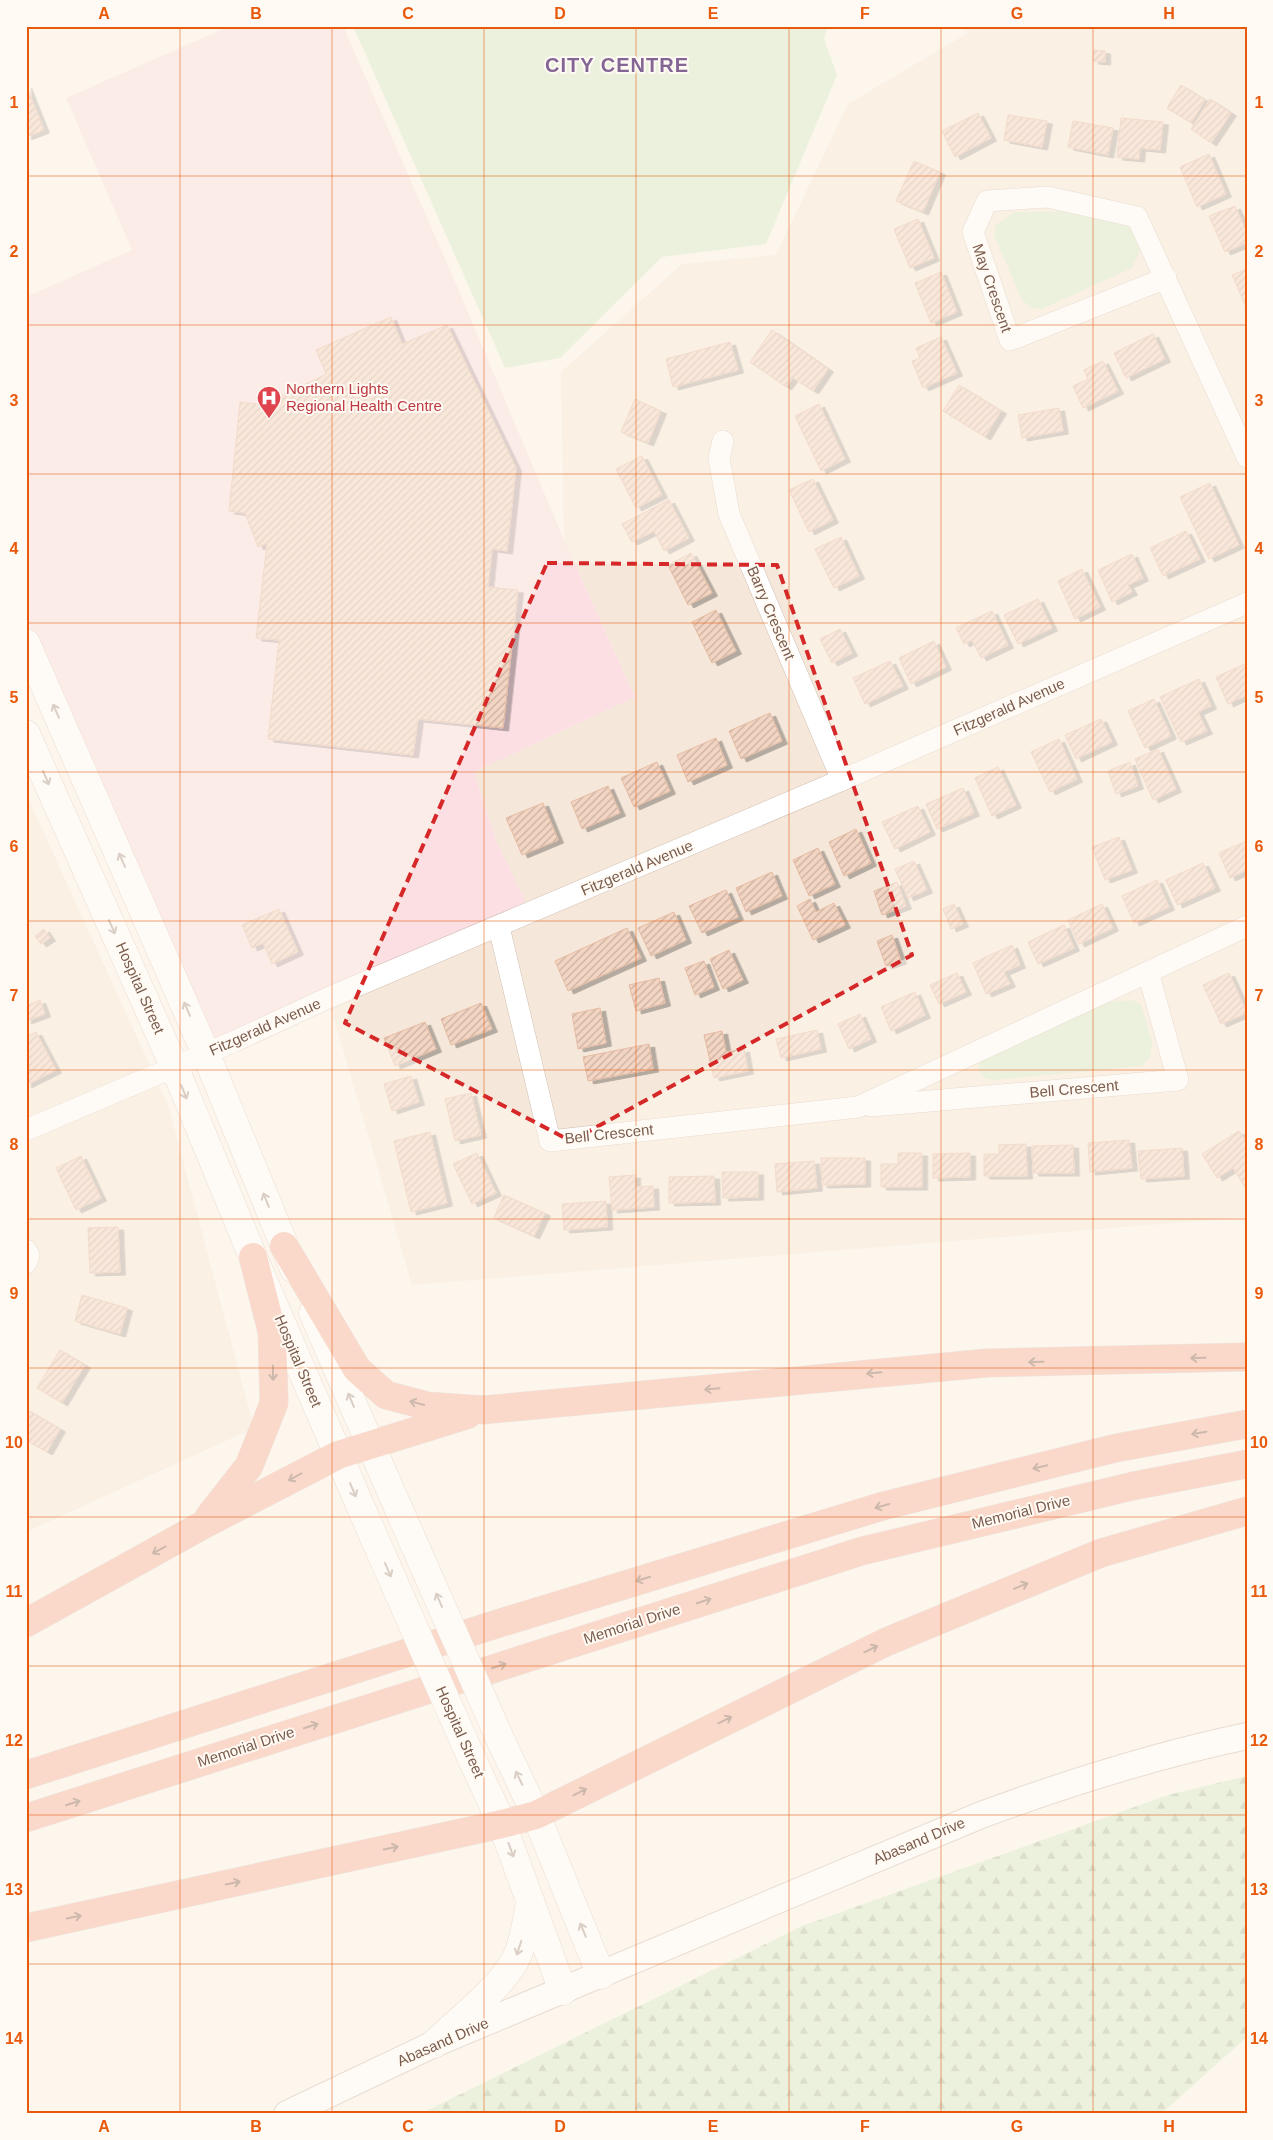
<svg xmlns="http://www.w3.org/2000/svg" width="1273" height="2140" viewBox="0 0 1273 2140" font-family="Helvetica,sans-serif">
<defs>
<pattern id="forest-firs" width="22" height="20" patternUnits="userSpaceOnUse" patternTransform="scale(1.25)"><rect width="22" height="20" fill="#d8ecc9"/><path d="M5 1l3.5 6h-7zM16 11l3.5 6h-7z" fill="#b4c2a5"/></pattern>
<pattern id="building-hatch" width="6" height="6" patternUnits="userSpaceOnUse" patternTransform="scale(1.25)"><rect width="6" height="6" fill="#f3d5c3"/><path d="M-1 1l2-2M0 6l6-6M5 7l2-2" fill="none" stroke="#cab0a1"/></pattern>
<filter id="shadow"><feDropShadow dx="5.5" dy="3" stdDeviation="0" flood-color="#0004"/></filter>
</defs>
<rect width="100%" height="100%" fill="#fdf6ec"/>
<!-- residential -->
<g fill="#f5e8da">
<polygon points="961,26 1247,26 1247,1217 412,1285 328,998 496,840 474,772 635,697 564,540 561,372 682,264 776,255 848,104 968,33"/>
<polygon points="26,794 168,1105 254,1428 26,1532"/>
</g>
<!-- medical -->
<polygon fill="#fbdfe3" points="230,26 343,26 450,270 564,540 635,697 474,772 496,840 531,913 206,1054 26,644 26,297 132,250 66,98"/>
<!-- green -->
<g fill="#d8ecc9">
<polygon points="353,26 454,26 462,28 494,26 828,26 824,39 837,75 766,244 662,257 560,358 505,368"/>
<polygon points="1075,211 1123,223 1134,231 1140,251 1132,268 1042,309 1031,308 1022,300 994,235 996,225 1014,212"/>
<polygon points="1132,1000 1141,1004 1152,1042 1150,1057 1142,1066 993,1080 984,1078 978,1069 980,1061 1109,1002"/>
</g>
<!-- forest -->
<polygon fill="url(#forest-firs)" points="1247,1776 1247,2037 1161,2114 420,2114 802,1926 1168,1795"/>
<!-- building -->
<g fill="url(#building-hatch)" stroke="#e6bba3" filter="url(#shadow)">
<polygon points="1094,50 1105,51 1105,62 1093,61"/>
<polygon points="26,85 44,130 26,137"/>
<polygon points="1181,85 1205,100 1191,123 1167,108"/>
<polygon points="1210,99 1231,113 1211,143 1191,129"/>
<polygon points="978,113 991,138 955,157 942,131"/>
<polygon points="1008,115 1047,121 1042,147 1004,140"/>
<polygon points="1121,118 1163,122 1160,150 1140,148 1139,159 1117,157"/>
<polygon points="1073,121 1113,128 1108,155 1068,147"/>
<polygon points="1209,154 1226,194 1197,207 1180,167"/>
<polygon points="914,161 940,172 923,212 896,201"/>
<polygon points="1235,206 1247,233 1247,243 1225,252 1209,216"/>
<polygon points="918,219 934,258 910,268 894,229"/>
<polygon points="1247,269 1247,309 1232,275"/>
<polygon points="941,272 957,312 931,323 915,283"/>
<polygon points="391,317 402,344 447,325 516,468 507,551 492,549 488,587 518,590 503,728 418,719 413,755 268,739 279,640 256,638 267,543 258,547 245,513 229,511 240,402 263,405 326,374 316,350"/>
<polygon points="772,330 828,369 813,391 793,378 786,387 750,362"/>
<polygon points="1153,334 1165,359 1126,378 1114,353"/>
<polygon points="941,337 957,373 923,388 912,361 920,358 916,348"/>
<polygon points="730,342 738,370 673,387 666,359"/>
<polygon points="1103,361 1118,391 1083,408 1073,386 1088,379 1084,370"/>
<polygon points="959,385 1001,411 985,437 943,411"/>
<polygon points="635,399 661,411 648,443 621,432"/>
<polygon points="819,404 845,459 821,471 795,416"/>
<polygon points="1059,408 1063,431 1022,438 1018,415"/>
<polygon points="642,456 662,495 636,508 616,469"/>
<polygon points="813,479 833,520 809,532 789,490"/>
<polygon points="1210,483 1239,545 1209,559 1180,497"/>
<polygon points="669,500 689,538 664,551 654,531 632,542 622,524"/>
<polygon points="1186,531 1200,559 1163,576 1150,548"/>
<polygon points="841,537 859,576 834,588 815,549"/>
<polygon points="691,553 712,593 688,605 668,565"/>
<polygon points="1132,554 1143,578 1128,585 1132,592 1112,602 1098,570"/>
<polygon points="1082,569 1100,607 1075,619 1058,581"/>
<polygon points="1038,599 1052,628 1018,644 1004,615"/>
<polygon points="716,610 736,651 712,663 692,622"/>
<polygon points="992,611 1008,645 981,658 972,640 964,644 956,628"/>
<polygon points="840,629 852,653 832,663 820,639"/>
<polygon points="934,641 946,667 911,684 899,658"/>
<polygon points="890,661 903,686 865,704 853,678"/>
<polygon points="1247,663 1247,695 1228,704 1216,677"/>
<polygon points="1199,679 1211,706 1198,712 1207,731 1181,742 1160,697"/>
<polygon points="1154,699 1171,736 1145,748 1128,711"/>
<polygon points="770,713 782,741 741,759 729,731"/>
<polygon points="1101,719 1112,742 1076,759 1065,735"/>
<polygon points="716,738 727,765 688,782 677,755"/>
<polygon points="1059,739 1077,779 1050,792 1031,752"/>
<polygon points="1158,749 1176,789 1153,800 1135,759"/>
<polygon points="657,762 670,791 634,807 621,778"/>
<polygon points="1130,762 1138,786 1116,794 1108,771"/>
<polygon points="998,767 1016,805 992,816 975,778"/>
<polygon points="608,786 620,813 582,829 571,802"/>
<polygon points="963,788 974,813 937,829 926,804"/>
<polygon points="543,803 558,840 522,855 506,818"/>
<polygon points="918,806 930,832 895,849 882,822"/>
<polygon points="856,829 871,863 844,876 829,842"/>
<polygon points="1119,837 1132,870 1105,880 1092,847"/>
<polygon points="1247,841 1247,870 1230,878 1219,853"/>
<polygon points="818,848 835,884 809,896 793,860"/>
<polygon points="914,861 927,890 908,898 895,869"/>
<polygon points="1203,863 1215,888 1177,905 1166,880"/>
<polygon points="772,872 782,896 746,912 736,888"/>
<polygon points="1157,880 1169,907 1134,923 1122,896"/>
<polygon points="897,882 906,906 882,915 874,891"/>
<polygon points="726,890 738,917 702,933 689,906"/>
<polygon points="810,899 816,912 834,903 845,925 813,940 797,906"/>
<polygon points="954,904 963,924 951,929 943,909"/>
<polygon points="1102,904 1113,928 1079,944 1068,920"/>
<polygon points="279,909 298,952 272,964 263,943 252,948 242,925"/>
<polygon points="674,912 686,940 651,956 638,928"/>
<polygon points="1064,925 1074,948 1038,964 1028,942"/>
<polygon points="627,928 641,958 568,991 555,961"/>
<polygon points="44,929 50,938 41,944 35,936"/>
<polygon points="892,935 901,961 886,966 877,941"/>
<polygon points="1012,945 1020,965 1004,972 1010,984 986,994 973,963"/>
<polygon points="729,950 743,980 723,989 710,959"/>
<polygon points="704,961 714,987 695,995 685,968"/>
<polygon points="957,973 966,992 939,1004 930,985"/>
<polygon points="1229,973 1247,1013 1221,1024 1203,985"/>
<polygon points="659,978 665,1003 636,1011 629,985"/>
<polygon points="915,992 925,1015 891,1031 881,1007"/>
<polygon points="40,1000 45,1014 26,1021 26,1006"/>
<polygon points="481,1003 492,1029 451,1045 441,1019"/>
<polygon points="600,1008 606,1043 578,1049 572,1014"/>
<polygon points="860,1014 871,1039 849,1049 838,1024"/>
<polygon points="425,1022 436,1049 395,1066 384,1038"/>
<polygon points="817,1030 821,1049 781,1058 776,1039"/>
<polygon points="722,1031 726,1052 744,1049 748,1071 714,1078 704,1035"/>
<polygon points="36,1032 56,1070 26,1085 26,1037"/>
<polygon points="649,1044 653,1069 588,1081 583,1057"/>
<polygon points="411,1076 419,1102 392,1111 384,1084"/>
<polygon points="471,1093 481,1135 455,1141 445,1099"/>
<polygon points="1239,1131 1247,1143 1247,1186 1245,1187 1233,1168 1217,1178 1202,1154"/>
<polygon points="430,1132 447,1203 411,1212 394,1141"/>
<polygon points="1129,1140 1132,1168 1090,1172 1088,1143"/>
<polygon points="1026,1144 1027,1176 984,1176 984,1154 999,1154 999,1145"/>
<polygon points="1073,1145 1074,1173 1033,1173 1032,1146"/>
<polygon points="1182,1148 1184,1176 1141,1179 1138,1151"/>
<polygon points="477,1153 496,1193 472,1204 453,1164"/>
<polygon points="898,1153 922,1153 922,1187 881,1187 881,1164 898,1164"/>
<polygon points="970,1153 970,1177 933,1178 933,1154"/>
<polygon points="81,1156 101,1198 76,1210 56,1168"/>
<polygon points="821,1158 865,1158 865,1184 822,1185"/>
<polygon points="814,1161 817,1188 777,1192 775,1164"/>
<polygon points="722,1172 758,1172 758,1197 723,1198"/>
<polygon points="635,1175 635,1187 653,1186 654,1207 612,1210 609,1177"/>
<polygon points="714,1176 715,1202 669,1203 669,1177"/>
<polygon points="504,1195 545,1213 534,1236 494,1218"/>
<polygon points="606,1201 607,1227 564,1230 562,1204"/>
<polygon points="118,1227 120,1272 90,1273 88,1228"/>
<polygon points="82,1295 127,1308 120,1334 75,1321"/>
<polygon points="60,1350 85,1365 62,1403 37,1388"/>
<polygon points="26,1409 60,1429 47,1452 26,1440"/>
</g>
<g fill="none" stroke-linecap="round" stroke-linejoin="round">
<defs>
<g id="minor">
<polyline points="1166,278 1010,340 973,232 987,201 1048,197 1137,217 1247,457"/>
<polyline points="723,441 719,458 729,514 842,780"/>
<polyline points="499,927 550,1141 858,1107 1247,926"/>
<polyline points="871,1106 1178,1080 1148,972"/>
<polyline points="26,1130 233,1042 328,998 842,780 1247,603"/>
<polyline points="26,1250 29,1255 26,1263"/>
</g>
<path id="tertiary" d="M287,2114L434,2044L981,1815C1068,1783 1156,1755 1247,1736"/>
<g id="secondary">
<polyline points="26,643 206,1054 294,1269"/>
<polyline points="26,734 174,1066 253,1257 369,1526"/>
<polyline points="313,1313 400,1512"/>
<polyline points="501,1741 536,1815 601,1975"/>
<polyline points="471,1757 502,1824 563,1991"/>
<path d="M434,2044C457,2022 497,1990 513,1964C522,1951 528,1917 530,1901"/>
</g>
<g id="motorway">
<polyline points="284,1246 357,1369 386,1395 428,1406 483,1410 987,1363 1247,1357"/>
<polyline points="209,1517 249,1466 274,1403 272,1332 253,1257"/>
<polyline points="26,1623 201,1526 338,1455 467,1415"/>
<polyline points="26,1775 500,1623 883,1506 1116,1448 1247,1424"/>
<polyline points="26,1818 862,1551 1133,1486 1247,1464"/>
<polyline points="26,1928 502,1824 536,1815 886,1642 1101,1553 1247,1511"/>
</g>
</defs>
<!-- minor casing -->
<use href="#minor" stroke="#d1beb0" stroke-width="22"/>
<!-- tertiary casing -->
<use href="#tertiary" stroke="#d1beb0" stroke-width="28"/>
<!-- secondary casing -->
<use href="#secondary" stroke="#d6c0b0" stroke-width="29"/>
<!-- motorway casing -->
<use href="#motorway" stroke="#dad1cd" stroke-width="29"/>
<!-- minor -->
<use href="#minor" stroke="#fff" stroke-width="21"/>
<!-- tertiary -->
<use href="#tertiary" stroke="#fff" stroke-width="26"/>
<!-- secondary -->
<use href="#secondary" stroke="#fff" stroke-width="28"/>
<!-- motorway -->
<use href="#motorway" stroke="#f7b7a3" stroke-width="28"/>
<defs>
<g id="secondary-bridge">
<polyline points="400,1512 501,1741"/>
<polyline points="369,1526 471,1757"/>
</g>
</defs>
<!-- secondary-bridge casing -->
<use href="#secondary-bridge" stroke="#d6c0b0" stroke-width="29" stroke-linecap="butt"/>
<!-- secondary-bridge -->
<use href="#secondary-bridge" stroke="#fff" stroke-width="28"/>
</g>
<!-- one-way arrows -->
<defs><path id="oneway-shaft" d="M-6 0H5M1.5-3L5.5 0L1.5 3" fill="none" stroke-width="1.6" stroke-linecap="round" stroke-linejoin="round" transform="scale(1.25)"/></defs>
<g stroke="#af9d94">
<use href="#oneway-shaft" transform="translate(56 711) rotate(-114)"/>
<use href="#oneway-shaft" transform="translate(46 778) rotate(66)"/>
<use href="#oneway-shaft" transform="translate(122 860) rotate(-114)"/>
<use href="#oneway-shaft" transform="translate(112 927) rotate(66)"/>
<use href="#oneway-shaft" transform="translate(187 1009) rotate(-114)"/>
<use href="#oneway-shaft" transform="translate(184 1092) rotate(68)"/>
<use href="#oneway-shaft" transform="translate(266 1200) rotate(-112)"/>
<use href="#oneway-shaft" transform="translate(351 1400) rotate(-113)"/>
<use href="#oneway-shaft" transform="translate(353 1490) rotate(67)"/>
<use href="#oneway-shaft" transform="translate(388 1570) rotate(66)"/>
<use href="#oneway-shaft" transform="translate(439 1600) rotate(-114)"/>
<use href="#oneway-shaft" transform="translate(519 1778) rotate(-116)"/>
<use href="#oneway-shaft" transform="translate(511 1850) rotate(70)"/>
<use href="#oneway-shaft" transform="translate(583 1930) rotate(-112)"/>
<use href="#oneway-shaft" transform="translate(519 1948) rotate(108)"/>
</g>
<g stroke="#936e5e">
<use href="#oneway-shaft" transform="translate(1198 1358) rotate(179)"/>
<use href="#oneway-shaft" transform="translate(1036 1362) rotate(179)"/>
<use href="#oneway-shaft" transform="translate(273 1373) rotate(89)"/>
<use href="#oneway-shaft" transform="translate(874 1373) rotate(175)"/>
<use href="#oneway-shaft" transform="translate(712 1389) rotate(175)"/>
<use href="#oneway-shaft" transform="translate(417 1403) rotate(-165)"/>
<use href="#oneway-shaft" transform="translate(1199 1433) rotate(170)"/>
<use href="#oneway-shaft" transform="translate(1040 1467) rotate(166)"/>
<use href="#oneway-shaft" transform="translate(295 1477) rotate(152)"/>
<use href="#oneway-shaft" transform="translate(882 1506) rotate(164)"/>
<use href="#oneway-shaft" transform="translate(159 1550) rotate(151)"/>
<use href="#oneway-shaft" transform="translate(643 1579) rotate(163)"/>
<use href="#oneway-shaft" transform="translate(1021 1586) rotate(-22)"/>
<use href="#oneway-shaft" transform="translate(704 1601) rotate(-18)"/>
<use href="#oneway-shaft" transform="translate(871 1649) rotate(-26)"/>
<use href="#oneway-shaft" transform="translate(499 1666) rotate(-18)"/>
<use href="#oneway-shaft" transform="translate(725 1720) rotate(-26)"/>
<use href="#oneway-shaft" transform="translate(311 1726) rotate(-18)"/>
<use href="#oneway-shaft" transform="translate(580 1792) rotate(-27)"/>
<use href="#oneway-shaft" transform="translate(73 1803) rotate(-18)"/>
<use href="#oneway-shaft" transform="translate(391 1848) rotate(-12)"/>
<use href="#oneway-shaft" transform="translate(233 1883) rotate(-12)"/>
<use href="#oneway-shaft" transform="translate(74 1917) rotate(-12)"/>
</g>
<!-- marked area -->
<path d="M0 0H1273V2140H0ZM547,563L777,565L912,955L571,1141L345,1023Z" fill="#fdf6ec" fill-opacity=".55" fill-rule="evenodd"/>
<path fill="none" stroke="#d62828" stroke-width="4" stroke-dasharray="10 6" stroke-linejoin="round" d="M547,563L777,565L912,955L571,1141L345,1023Z"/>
<!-- grid -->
<path fill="none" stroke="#e8590c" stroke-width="1" stroke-opacity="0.55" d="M180,26V2114M332,26V2114M484,26V2114M636,26V2114M789,26V2114M941,26V2114M1093,26V2114M26,176H1247M26,325H1247M26,474H1247M26,623H1247M26,772H1247M26,921H1247M26,1070H1247M26,1219H1247M26,1368H1247M26,1517H1247M26,1666H1247M26,1815H1247M26,1964H1247"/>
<!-- icons -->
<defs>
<symbol id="hospital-pin" viewBox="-11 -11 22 30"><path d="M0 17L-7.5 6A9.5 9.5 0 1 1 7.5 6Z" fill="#e0444e" stroke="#fffaf3"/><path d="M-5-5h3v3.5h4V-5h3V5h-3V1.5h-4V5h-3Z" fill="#fff"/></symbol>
</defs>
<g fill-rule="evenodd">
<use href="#hospital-pin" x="255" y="384" width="28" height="38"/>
</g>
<g text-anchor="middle" stroke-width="4" stroke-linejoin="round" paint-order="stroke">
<!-- street labels -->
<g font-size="15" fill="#7a5c4d" stroke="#fffaf3">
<text transform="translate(992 288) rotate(71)" y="5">May Crescent</text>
<text transform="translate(771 613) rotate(67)" y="5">Barry Crescent</text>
<text transform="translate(1009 707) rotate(-24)" y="5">Fitzgerald Avenue</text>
<text transform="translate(637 868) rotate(-23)" y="5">Fitzgerald Avenue</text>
<text transform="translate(140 988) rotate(66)" y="5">Hospital Street</text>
<text transform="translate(265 1027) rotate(-24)" y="5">Fitzgerald Avenue</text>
<text transform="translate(1074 1089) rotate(-5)" y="5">Bell Crescent</text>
<text transform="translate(609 1134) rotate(-6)" y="5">Bell Crescent</text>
<text transform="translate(298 1361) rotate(67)" y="5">Hospital Street</text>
<text transform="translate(1021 1512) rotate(-14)" y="5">Memorial Drive</text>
<text transform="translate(632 1624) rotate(-18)" y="5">Memorial Drive</text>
<text transform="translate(460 1732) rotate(66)" y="5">Hospital Street</text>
<text transform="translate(246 1747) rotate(-18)" y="5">Memorial Drive</text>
<text transform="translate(919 1841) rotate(-23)" y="5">Abasand Drive</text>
<text transform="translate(443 2042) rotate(-24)" y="5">Abasand Drive</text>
</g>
<!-- health labels -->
<g font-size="15" fill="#be3a42" stroke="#fffaf3" text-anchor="start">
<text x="286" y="394">Northern Lights<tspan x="286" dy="17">Regional Health Centre</tspan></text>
</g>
<!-- district labels -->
<g font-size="20" font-weight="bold" letter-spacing="1" fill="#846695" stroke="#fffaf3">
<text x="617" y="72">CITY CENTRE</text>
</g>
</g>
<!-- border -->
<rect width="1273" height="2140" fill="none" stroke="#fffaf3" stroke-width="55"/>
<rect x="28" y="28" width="1218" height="2084" fill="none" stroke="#e8590c" stroke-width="2"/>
<g font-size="16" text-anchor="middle" font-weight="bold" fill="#e8590c">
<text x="104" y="19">A</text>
<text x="256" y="19">B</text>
<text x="408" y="19">C</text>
<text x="560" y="19">D</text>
<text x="713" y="19">E</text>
<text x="865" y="19">F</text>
<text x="1017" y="19">G</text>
<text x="1169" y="19">H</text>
<text x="14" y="108">1</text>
<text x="1259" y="108">1</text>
<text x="14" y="257">2</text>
<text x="1259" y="257">2</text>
<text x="14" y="406">3</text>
<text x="1259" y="406">3</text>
<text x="14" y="554">4</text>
<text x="1259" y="554">4</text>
<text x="14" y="703">5</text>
<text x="1259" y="703">5</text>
<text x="14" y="852">6</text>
<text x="1259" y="852">6</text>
<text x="14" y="1001">7</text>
<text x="1259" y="1001">7</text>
<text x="14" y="1150">8</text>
<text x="1259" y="1150">8</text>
<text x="14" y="1299">9</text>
<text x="1259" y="1299">9</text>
<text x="14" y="1448">10</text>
<text x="1259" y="1448">10</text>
<text x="14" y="1597">11</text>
<text x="1259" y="1597">11</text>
<text x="14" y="1746">12</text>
<text x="1259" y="1746">12</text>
<text x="14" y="1895">13</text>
<text x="1259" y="1895">13</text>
<text x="14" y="2044">14</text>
<text x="1259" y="2044">14</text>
<text x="104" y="2132">A</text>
<text x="256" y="2132">B</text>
<text x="408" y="2132">C</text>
<text x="560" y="2132">D</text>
<text x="713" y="2132">E</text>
<text x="865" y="2132">F</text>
<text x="1017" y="2132">G</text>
<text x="1169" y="2132">H</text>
</g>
</svg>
